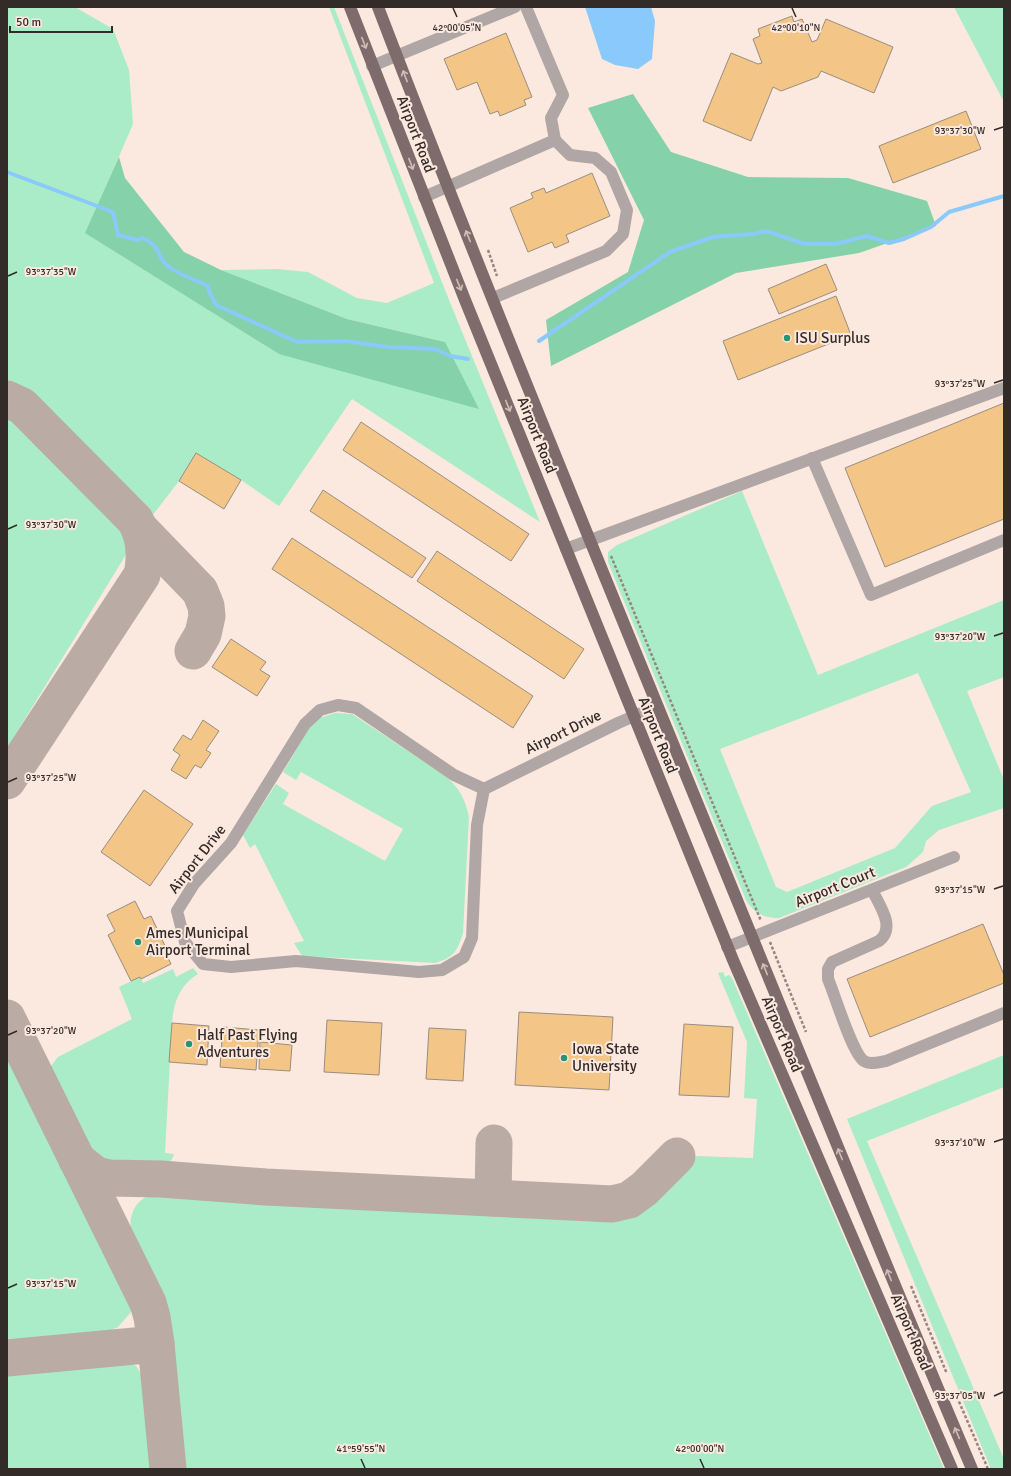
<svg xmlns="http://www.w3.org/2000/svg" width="1011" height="1476" viewBox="0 0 1011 1476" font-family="Signika,sans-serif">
<rect width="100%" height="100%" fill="#fbe8df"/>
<!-- green -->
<g fill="#a9ecc7" fill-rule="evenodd">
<polygon points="7,7 75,7 113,29 129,70 133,124 86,233 279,354 445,342 347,319 221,270 277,269 308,272 357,298 387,303 434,283 329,7 334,7 449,300 540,522 352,399 279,506 241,480 196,453 179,481 152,516 29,392 7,382"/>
<polygon points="954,7 1004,7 1004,102"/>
<polygon points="7,410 16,414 124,524 132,545 7,748"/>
<path d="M742,491L818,675L1004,600V677L967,691L1004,780V808L939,830L926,841L923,852L906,867L779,918C764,918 754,913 746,900L608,562V552L617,545ZM918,673L971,792L932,806L895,848L787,892L776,887L720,749Z"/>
<path d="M335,713L352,714L447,777C461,791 465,799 469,817L463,933C457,952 454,957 435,963L302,956L294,943L304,941L255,844L250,848L243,835L276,784L289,793L283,804L385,861L403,829L301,772L296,780L283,772L311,725L320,718Z"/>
<path d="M193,968L198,974C179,986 174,1002 172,1023L165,1153L174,1154C172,1162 165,1167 157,1168C128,1166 104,1169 85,1144L83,1145L51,1082L50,1071L51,1066L58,1057L132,1019L119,987L140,977L143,983L173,969L176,977Z"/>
<path d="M723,972L725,977L729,975L732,978L944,1469H179L163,1312L158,1293L133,1243C125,1213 136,1194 167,1191L612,1213L645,1203L697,1156L753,1158L757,1099L744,1098L747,1042L718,973Z"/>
<polygon points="7,1042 129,1284 132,1295 131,1312 118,1327 100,1335 7,1344"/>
<polygon points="1004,1055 1004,1087 867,1141 1004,1459 1004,1469 991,1469 847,1119"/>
<polygon points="97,1359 119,1359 136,1366 149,1386 157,1469 7,1469 7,1367"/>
</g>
<!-- forest -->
<g fill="#85d1a9">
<polygon points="633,94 671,152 748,177 848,178 927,201 936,226 859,253 736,273 551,366 546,320 628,272 644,220 588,108"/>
<polygon points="119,157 125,178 184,252 221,270 347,319 445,342 479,409 279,354 85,233"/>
</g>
<!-- water -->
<polygon fill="#8ac9fb" points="585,7 651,7 655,21 652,59 638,69 615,65 602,59"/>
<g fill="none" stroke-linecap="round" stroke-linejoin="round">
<!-- stream -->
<g stroke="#8ac9fb" stroke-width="4">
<path d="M7,172L113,212L118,235L137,240L142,238C163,246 156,258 169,267C180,275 196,280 208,286L209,291L216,305L297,342L345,341L389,347L435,349L450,356L468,359"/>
<polyline points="539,341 670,252 713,237 752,234 766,231 805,244 836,244 867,236 889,243 904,239 931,227 949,212 1004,196"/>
</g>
<!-- taxiway -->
<g stroke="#baaba4" stroke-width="37">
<path d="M7,399L22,406L135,520C145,537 146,556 142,575L7,781"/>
<polyline points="140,529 200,591 206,606 207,616 203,634 193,651"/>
<polyline points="7,1018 148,1303 152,1317 156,1344 168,1469"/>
<polyline points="77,1160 96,1175 109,1178 161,1179 266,1187 612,1204 629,1200 644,1189 677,1156"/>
<polyline points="493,1198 494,1143"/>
<polyline points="7,1358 156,1344"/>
</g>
</g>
<!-- building -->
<g fill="#f3c586" stroke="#998e80">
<polygon points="792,16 794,22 802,19 812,42 817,40 826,19 893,47 874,93 821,71 818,77 781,91 773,87 751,141 703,121 731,53 758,64 762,63 753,39 760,36 758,29"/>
<polygon points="506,33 532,97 524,100 526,105 500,116 498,111 490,114 477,82 457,90 444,59"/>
<polygon points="966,111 981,149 893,183 879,146"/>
<polygon points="592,173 610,216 566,235 569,242 555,248 552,242 528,252 510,208 533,198 531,193 544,188 546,193"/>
<polygon points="826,264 837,290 779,314 768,289"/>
<polygon points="836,296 851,335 738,380 723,341"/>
<polygon points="1004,403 1004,519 885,567 845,468"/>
<polygon points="361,422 529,534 511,561 343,450"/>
<polygon points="196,453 241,480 224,509 179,481"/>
<polygon points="323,490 426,558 412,578 310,511"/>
<polygon points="292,538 533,696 513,728 272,569"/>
<polygon points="437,551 584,649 564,679 417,581"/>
<polygon points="231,639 266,662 260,670 270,676 257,696 212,667"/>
<polygon points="203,720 219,731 206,750 211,753 201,768 195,765 186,779 171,770 180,755 173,750 183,735 191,740"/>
<polygon points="144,790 193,824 150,886 101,852"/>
<polygon points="135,901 144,919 151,916 167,950 165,952 171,964 141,979 140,977 131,981 108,935 115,931 107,915"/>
<polygon points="983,924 1004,975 1004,983 870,1037 847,979"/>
<polygon points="519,1012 613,1017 609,1090 515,1085"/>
<polygon points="327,1020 382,1023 379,1075 324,1072"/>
<polygon points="172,1023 209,1026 207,1065 169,1062"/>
<polygon points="684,1024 733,1027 729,1097 679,1095"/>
<polygon points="223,1027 259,1030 256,1070 220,1067"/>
<polygon points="429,1028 466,1030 463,1081 426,1079"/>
<polygon points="260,1042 292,1045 290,1071 259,1069"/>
</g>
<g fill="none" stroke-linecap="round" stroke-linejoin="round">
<!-- path -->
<g stroke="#948681" stroke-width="2.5" stroke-dasharray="3 2" stroke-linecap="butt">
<polyline points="488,250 497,276"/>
<polyline points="611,556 761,921"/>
<polyline points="770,942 806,1032"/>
<polyline points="911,1286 947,1374"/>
<polyline points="957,1397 988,1469"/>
</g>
<!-- minor -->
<g stroke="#b0a6a5" stroke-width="12">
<polyline points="372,66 515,7"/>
<polyline points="424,197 555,140 551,118 563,95 526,7"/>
<polyline points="493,298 606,251 623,234 627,210 611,172 595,158 570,155 555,140"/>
<polyline points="812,458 871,595 1004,540"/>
<polyline points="566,549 1004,388"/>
<polygon points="338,705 356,708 454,775 484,789 477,825 472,938 464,957 442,970 419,972 296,961 231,967 203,964 185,942 177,911 194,884 231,843 305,724 320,710"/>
<polyline points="484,789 618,723 657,706"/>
<path d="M872,890C880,906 896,928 879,941L832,962L828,969V979C835,995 852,1053 864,1061C870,1065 879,1062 886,1061L1004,1013"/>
<polyline points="727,947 954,857"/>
</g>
<!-- major -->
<g stroke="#7d6c6b" stroke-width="12">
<polyline points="350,7 465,300 733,960 952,1469"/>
<path d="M378,7C482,279 593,548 703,817C792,1034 880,1253 972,1469"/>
</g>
</g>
<!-- one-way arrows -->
<defs><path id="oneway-shaft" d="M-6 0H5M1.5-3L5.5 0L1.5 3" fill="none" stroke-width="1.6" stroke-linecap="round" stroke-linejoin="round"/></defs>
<g stroke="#cfbdb6">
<use href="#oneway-shaft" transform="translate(364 43) rotate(69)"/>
<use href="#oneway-shaft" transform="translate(405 76) rotate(-111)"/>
<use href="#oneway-shaft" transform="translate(411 164) rotate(69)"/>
<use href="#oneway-shaft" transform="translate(468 236) rotate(-112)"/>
<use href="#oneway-shaft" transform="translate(459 285) rotate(68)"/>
<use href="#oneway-shaft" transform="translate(508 406) rotate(68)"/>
<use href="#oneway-shaft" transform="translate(765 969) rotate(-112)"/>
<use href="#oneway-shaft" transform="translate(840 1154) rotate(-112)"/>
<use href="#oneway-shaft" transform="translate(889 1275) rotate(-112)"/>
<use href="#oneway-shaft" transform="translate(957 1433) rotate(-113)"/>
</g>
<!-- ticks -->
<path fill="none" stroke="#332b28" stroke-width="1.5" d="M453,8L457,17M792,8L796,17M994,130L1003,127M8,276L17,272M994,383L1003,380M8,529L17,525M994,636L1003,633M8,782L17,778M994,889L1003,886M8,1035L17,1031M994,1142L1003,1139M8,1288L17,1284M994,1396L1003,1392M361,1459L365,1468M700,1459L704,1468"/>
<!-- markers -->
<g fill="#299474" stroke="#fbe8df" stroke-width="1.5">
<circle cx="787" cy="338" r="4"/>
<circle cx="138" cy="942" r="4"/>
<circle cx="189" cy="1044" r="4"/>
<circle cx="564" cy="1058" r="4"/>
</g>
<g text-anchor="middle" stroke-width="4" stroke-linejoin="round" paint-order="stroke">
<!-- street labels -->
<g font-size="15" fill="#332b28" stroke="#fbe8df">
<text transform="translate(416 134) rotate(69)" y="5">Airport Road</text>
<text transform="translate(537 435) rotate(68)" y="5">Airport Road</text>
<text transform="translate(563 732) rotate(-26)" y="5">Airport Drive</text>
<text transform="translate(658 735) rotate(68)" y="5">Airport Road</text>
<text transform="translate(197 859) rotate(-52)" y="5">Airport Drive</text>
<text transform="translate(835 887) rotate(-22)" y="5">Airport Court</text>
<text transform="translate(782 1034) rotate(67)" y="5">Airport Road</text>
<text transform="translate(911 1332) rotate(67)" y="5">Airport Road</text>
</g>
<!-- poi labels -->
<g font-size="15" fill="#332b28" stroke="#fbe8df" text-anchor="start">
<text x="795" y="343">ISU Surplus</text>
<text x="146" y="938">Ames Municipal<tspan x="146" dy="17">Airport Terminal</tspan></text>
<text x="197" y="1040">Half Past Flying<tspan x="197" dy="17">Adventures</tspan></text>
<text x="572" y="1054">Iowa State<tspan x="572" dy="17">University</tspan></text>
</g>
</g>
<g font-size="10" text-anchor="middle" fill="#332b28" stroke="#fbe8df" stroke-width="4" stroke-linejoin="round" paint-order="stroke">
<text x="457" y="31">42°00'05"N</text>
<text x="796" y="31">42°00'10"N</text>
<text x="960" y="134">93°37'30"W</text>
<text x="51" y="275">93°37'35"W</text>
<text x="960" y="387">93°37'25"W</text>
<text x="51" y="528">93°37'30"W</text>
<text x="960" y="640">93°37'20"W</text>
<text x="51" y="781">93°37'25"W</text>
<text x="960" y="893">93°37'15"W</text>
<text x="51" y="1034">93°37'20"W</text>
<text x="960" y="1146">93°37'10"W</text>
<text x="51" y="1287">93°37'15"W</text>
<text x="960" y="1399">93°37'05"W</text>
<text x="361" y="1452">41°59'55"N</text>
<text x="700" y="1452">42°00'00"N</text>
</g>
<!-- border -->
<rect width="1011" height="1476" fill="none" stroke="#332b28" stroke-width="16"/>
<!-- scale -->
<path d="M10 26v6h102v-6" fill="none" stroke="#332b28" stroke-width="2"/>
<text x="16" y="26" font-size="12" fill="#332b28" stroke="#fbe8df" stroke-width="3" paint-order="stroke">50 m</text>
</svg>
